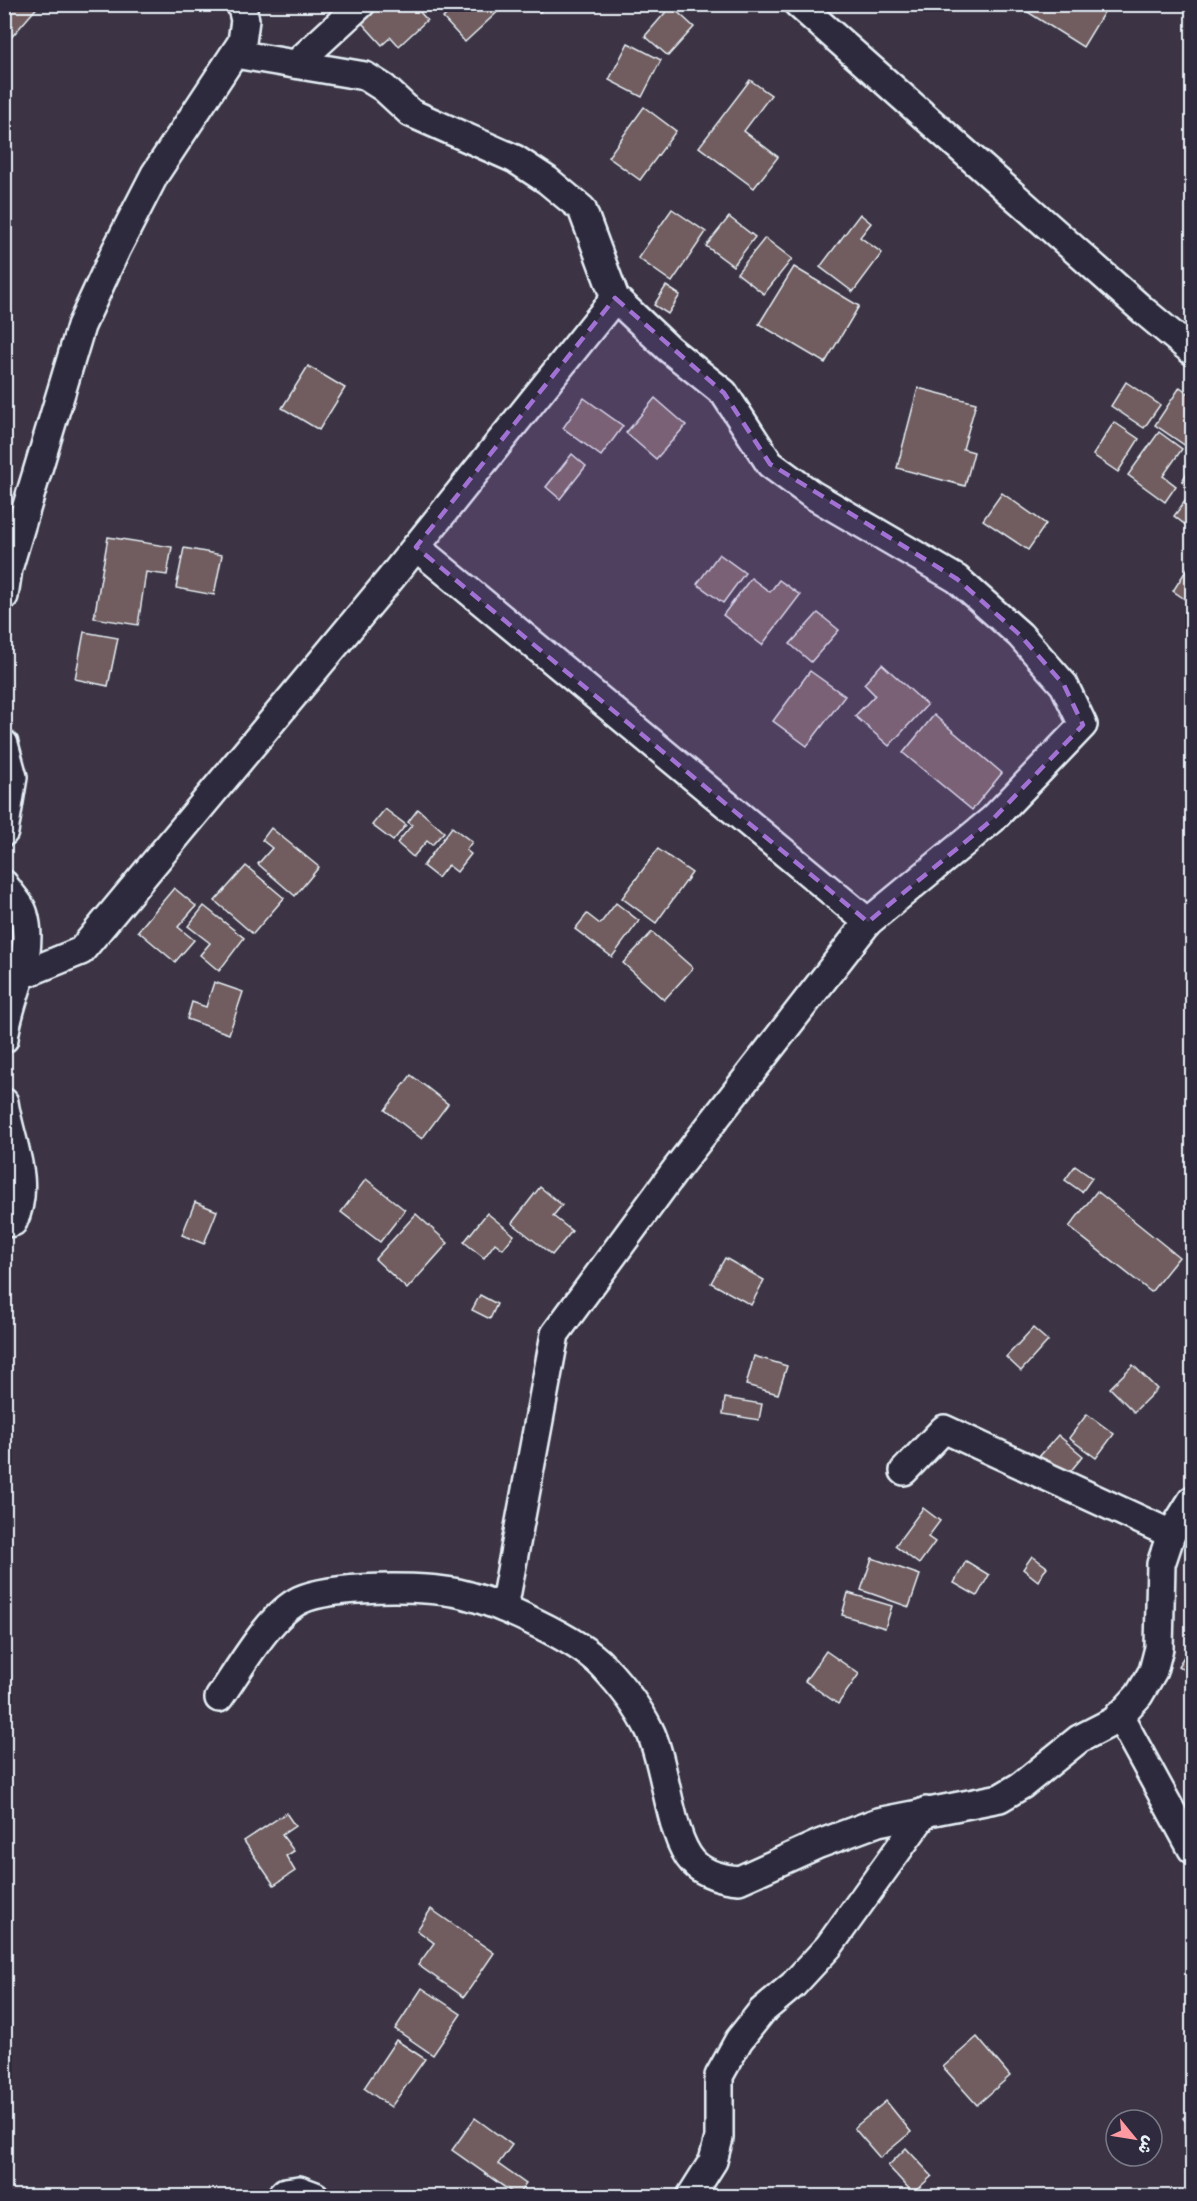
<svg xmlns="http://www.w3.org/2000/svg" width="1197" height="2201" viewBox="0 0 1197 2201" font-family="Dekko,'Playpen Sans Arabic',sans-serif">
<rect width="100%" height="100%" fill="#3c3444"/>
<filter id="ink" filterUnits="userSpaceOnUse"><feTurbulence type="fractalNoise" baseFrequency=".0167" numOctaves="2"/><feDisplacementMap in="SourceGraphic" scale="12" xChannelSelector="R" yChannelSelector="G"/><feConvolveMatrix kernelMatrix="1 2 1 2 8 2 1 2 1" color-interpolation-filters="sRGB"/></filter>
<g filter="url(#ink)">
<!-- building -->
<g fill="#715d5e" stroke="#e8f1f8" stroke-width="1.5">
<polygon points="5,4 40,4 9,40 4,36"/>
<polygon points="383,4 413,4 427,20 399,46 391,37 382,45 362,23"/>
<polygon points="457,4 504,4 505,5 465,42 443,18"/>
<polygon points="532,4 546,4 540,12"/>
<polygon points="1015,4 1109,4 1083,47"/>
<polygon points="671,6 694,27 668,56 645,36"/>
<polygon points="628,43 661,60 642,97 609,80"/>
<polygon points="750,80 771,95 744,131 778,157 754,188 699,147"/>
<polygon points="644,107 676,131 640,180 608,157"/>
<polygon points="672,209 706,232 672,282 638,258"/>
<polygon points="860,214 871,223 860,237 882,253 853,292 820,267"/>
<polygon points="729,217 755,237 733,266 706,246"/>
<polygon points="765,238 792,259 764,294 737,273"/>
<polygon points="794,267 859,306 825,363 759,324"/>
<polygon points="666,286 680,295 668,314 654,305"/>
<polygon points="308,366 345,388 319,430 282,408"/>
<polygon points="1126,382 1160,405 1144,428 1111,406"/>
<polygon points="1180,387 1192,396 1192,450 1155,425"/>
<polygon points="918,388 976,403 963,449 974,452 965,486 897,468"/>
<polygon points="584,398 623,426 601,456 563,428"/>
<polygon points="655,398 686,425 656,459 626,433"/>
<polygon points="1114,422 1139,439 1118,472 1093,455"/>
<polygon points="1159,432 1182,449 1163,476 1176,486 1165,502 1128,475"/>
<polygon points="572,454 586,466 560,499 546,487"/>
<polygon points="1192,464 1192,489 1182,481"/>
<polygon points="1002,493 1046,524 1028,550 983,520"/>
<polygon points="1191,493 1192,494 1192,530 1174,516"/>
<polygon points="108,537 172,547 167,575 146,572 138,625 94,618"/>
<polygon points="184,548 222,555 214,595 176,588"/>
<polygon points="719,554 745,573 723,603 697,584"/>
<polygon points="1192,561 1192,604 1173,591"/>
<polygon points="751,578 770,592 779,580 800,595 762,645 723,615"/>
<polygon points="818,613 839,630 811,662 790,644"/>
<polygon points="84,632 118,638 108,686 75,679"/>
<polygon points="882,664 927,705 889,746 855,716 875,695 864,684"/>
<polygon points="810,671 845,696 807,746 773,721"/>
<polygon points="934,715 1002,773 972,810 903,753"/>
<polygon points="385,809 406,825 393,841 372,825"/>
<polygon points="418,809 444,832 432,845 427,841 413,857 397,843 412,825 408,822"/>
<polygon points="452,827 472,842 466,850 471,854 457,872 448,865 438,878 423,866"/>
<polygon points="271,828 319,867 295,896 258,864 272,848 262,840"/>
<polygon points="658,849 692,873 656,923 622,898"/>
<polygon points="246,866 284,898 253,934 215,901"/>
<polygon points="174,888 196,906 178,927 194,940 175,962 138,931"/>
<polygon points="616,903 639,921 612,957 575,929 587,914 600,924"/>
<polygon points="204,906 244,938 219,971 200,955 210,943 188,926"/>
<polygon points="652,932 693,968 664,1000 623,963"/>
<polygon points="214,982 243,992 229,1034 187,1019 192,1002 206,1007"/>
<polygon points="411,1075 448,1104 422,1139 385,1110"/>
<polygon points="1075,1166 1092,1178 1082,1192 1065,1180"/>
<polygon points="366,1179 405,1210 380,1242 341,1212"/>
<polygon points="540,1187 562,1205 553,1216 572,1231 552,1255 512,1223"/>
<polygon points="1097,1191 1179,1257 1151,1292 1069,1227"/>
<polygon points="195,1202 217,1211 204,1244 182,1235"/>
<polygon points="487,1213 514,1235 503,1249 495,1243 484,1258 464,1242"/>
<polygon points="416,1214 448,1243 407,1289 375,1259"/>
<polygon points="725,1258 764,1280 751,1305 711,1283"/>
<polygon points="480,1295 497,1304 490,1319 472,1310"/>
<polygon points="1033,1328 1048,1341 1021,1371 1006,1357"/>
<polygon points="754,1356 787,1366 778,1394 746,1385"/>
<polygon points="1133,1365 1157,1389 1134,1412 1110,1388"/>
<polygon points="725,1398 762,1404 759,1420 723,1414"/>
<polygon points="1087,1414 1114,1434 1096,1458 1069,1438"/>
<polygon points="1058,1435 1083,1456 1064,1479 1039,1457"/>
<polygon points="923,1508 940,1521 928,1537 935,1542 919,1564 895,1546"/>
<polygon points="1032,1556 1047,1567 1038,1581 1023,1569"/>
<polygon points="872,1558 920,1575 909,1607 861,1590"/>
<polygon points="966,1561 989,1575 977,1596 954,1583"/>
<polygon points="848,1593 892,1606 885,1628 842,1615"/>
<polygon points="1192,1644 1192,1675 1178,1666"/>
<polygon points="826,1651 859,1674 838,1704 805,1681"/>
<polygon points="286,1813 295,1826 282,1835 294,1851 286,1856 295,1871 274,1885 244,1841"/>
<polygon points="431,1909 494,1953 464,1997 418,1965 434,1943 417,1930"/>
<polygon points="422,1988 461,2014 433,2055 395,2029"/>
<polygon points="977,2037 1010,2076 977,2105 943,2067"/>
<polygon points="396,2040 425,2059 391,2107 364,2088"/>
<polygon points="886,2101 911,2132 880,2158 854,2128"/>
<polygon points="1192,2110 1192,2129 1183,2118"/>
<polygon points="475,2118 512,2145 498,2164 526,2184 517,2196 452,2150"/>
<polygon points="906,2148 932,2176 913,2193 888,2166"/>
</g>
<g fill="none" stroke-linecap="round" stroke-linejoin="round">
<defs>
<g id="minor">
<polyline points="798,4 1145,312 1192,351"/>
<polyline points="235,54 365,76 384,88 411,113 515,159 547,180 582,209 615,298 669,349 724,393 770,464 811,494 957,579 1020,635 1064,685 1083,725 993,819 868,922 416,547"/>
<polyline points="296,64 361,4"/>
<polyline points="4,596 8,569 81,326 116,250 155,174 242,42 245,20 241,4"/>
<polyline points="4,744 13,777 4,832"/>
<path d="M4,884C10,894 22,905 24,915C36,957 8,998 4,1039"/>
<polyline points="22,975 81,951 391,578 615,298"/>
<path d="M4,1102C10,1142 32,1182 13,1222L4,1223"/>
<polyline points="904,1471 944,1429 1171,1534"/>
<polyline points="504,1608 555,1334 677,1168 868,922"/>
<path d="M219,1698C239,1670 269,1615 300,1600C332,1585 422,1586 458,1593C495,1601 578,1639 603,1666C620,1684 638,1707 649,1729C666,1762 669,1837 693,1862C704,1874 724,1879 739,1880L819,1844L878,1822L1000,1798L1022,1785L1079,1739L1116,1720L1139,1695L1153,1671L1159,1648L1161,1564L1171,1534L1192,1500"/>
<polyline points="1119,1715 1192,1849"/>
<polyline points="281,2196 285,2192 299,2190 315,2196"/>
<polyline points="691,2196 713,2161 719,2138 719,2076 739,2040 762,2011 793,1985 829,1946 926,1811"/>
</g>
</defs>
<!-- minor casing -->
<use href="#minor" stroke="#e8f1f8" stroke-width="32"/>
<!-- minor -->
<use href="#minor" stroke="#2f2a3d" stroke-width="27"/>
</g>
</g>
<!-- marked area -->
<path fill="#a171d3" fill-opacity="0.2" stroke="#a171d3" stroke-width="4.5" stroke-dasharray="12 8" stroke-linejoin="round" d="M615,298L724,393L770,464L957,579L1020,635L1064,685L1083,725L993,819L868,922L416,547Z"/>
<!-- margin -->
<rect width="1197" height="2201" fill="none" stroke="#2f2a3d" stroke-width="24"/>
<rect x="12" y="12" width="1173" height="2177" fill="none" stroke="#e8f1f8" stroke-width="2" filter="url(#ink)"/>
<!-- north arrow -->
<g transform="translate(1134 2138) rotate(120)"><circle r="28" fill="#2f2a3d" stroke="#797a88" stroke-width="1.5"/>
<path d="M0-4.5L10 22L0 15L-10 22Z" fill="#ff9aa2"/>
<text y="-9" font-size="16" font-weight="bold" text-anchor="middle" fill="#e8f1f8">ش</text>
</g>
</svg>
